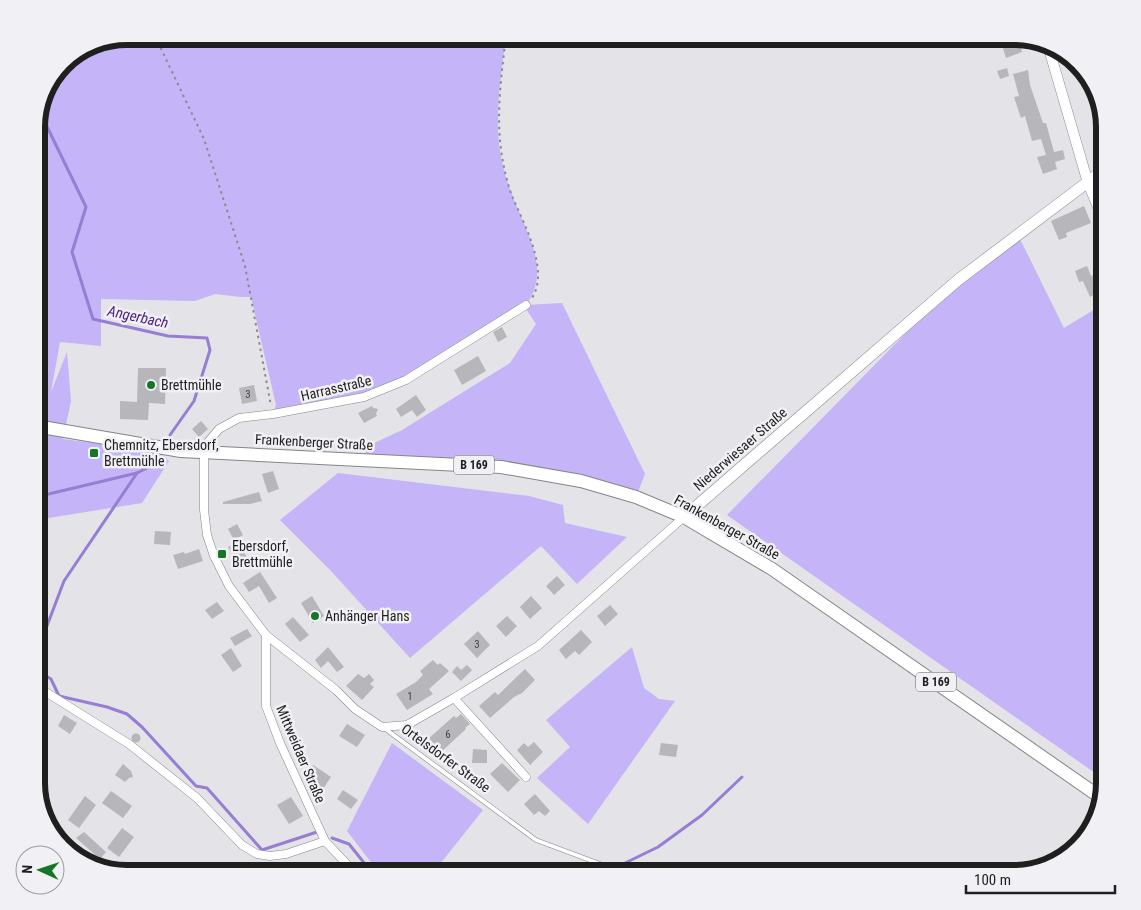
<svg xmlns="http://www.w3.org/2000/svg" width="1141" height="910" viewBox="0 0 1141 910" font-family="'Roboto Condensed',sans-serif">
<rect width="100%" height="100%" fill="#e4e3e7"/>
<!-- green -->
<g fill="#c5b4f8">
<path d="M127,36H506C502,67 497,100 498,131C499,152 504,175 512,194C524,229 553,270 526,305L562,303L645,474L636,497L581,481L365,459L366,447L402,430L510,363L536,324L526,309L406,380L364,397L273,414L276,405L251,297H241L215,294L195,301L101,299V346L60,342L51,392L67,352L71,401L63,439L160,452L169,461L142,503L36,520V121L45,87L67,59Z"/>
<polygon points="1105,169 1105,224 1088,183"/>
<polygon points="1018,235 1064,328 1105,303 1105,780 727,515 958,280"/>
<polygon points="338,473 529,496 563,505 565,523 627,537 577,584 541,546 410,658 331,571 280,520"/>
<polygon points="632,647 644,688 659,699 675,701 588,824 537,778 570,747 546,720"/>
<polygon points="392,743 483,810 432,874 380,874 347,831"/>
</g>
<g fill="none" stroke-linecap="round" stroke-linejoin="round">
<!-- stream -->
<g stroke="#967ed4" stroke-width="3">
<polyline points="39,110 86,207 72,252 93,319 168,336 207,338 210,350 194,401 170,435"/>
<polyline points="36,497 137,473 157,463"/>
<polyline points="36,665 42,639 64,581 137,473"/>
<polyline points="36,670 51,679 59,696 107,707 127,714 142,727 196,786 207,788 262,850 317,832"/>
<polyline points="332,838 349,844 373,874"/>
<polyline points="621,865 658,847 702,815 742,777"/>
<polyline points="605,874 608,872"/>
</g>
</g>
<!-- building -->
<g fill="#b7b6ba">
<polygon points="989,36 1013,36 1013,41 990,44"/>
<polygon points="1019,40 1022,52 1006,58 1002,45"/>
<polygon points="1007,68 1009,76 1000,79 997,71"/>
<polygon points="1028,70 1030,85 1043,123 1046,123 1054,152 1063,150 1065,159 1055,162 1057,169 1043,174 1037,157 1046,155 1041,139 1032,141 1025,116 1021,118 1014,97 1019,96 1013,74"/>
<polygon points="1084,206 1091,223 1066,233 1067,237 1059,240 1051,221"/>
<polygon points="1087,266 1091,276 1101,272 1105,280 1105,290 1090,297 1083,281 1079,282 1075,271"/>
<polygon points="502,327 507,337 498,342 493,332"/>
<polygon points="478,356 486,371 462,385 454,370"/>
<polygon points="138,368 166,368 165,404 149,403 148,420 120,419 120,401 137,402"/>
<polygon points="254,385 257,401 242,404 239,388"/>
<polygon points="416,395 426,410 417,417 412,410 401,417 396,409"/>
<polygon points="372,406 373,408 378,409 376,414 377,416 364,423 358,413"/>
<polygon points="201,421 208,429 199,437 192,429"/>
<polygon points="273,471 279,489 268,493 262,474"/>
<polygon points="259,492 262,501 250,504 223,504 223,502"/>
<polygon points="237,524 243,535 234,540 228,529"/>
<polygon points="155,531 171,532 170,545 154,544"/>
<polygon points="238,542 249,561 239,566 228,547"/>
<polygon points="199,549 203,561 178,569 173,555 184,552 185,554"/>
<polygon points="260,572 277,598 269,603 259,586 249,592 243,583"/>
<polygon points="557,576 565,585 554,595 546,586"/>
<polygon points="312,596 324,616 313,623 301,603"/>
<polygon points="531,596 542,608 530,619 520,607"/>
<polygon points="217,602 224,611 212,619 205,610"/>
<polygon points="610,605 618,614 605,626 597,616"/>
<polygon points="507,616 517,626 506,637 496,626"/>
<polygon points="293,617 309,635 300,642 285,624"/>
<polygon points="247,629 252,636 235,646 230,638"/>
<polygon points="581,630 592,642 579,655 575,651 566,659 559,650"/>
<polygon points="478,631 490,645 477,658 464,644"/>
<polygon points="328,647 344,667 337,672 328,661 321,668 315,660"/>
<polygon points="231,648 242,666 233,672 221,655"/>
<polygon points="433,660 438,665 440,663 449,671 429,689 433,694 407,710 396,694 416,682 423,675 420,671"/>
<polygon points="467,665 472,670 461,681 452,672 457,666 461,670"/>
<polygon points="525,669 535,680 522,693 514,697 490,718 479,706 495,692 498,695"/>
<polygon points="358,674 364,678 369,674 374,680 370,684 374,687 362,700 346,686"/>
<polygon points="461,714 470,724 465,728 466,729 441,752 429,738 454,716 456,718"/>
<polygon points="64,715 77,723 70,734 58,726"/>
<polygon points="347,724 365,735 357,747 339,736"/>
<circle cx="136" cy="738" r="4.5"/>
<polygon points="534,742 543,752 530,765 517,750 524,743 528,747"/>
<polygon points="661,743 678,745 676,757 659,755"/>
<polygon points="473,749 487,750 487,763 472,763"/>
<polygon points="502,763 520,780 508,792 490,774"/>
<polygon points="123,764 131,771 133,777 129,778 125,782 115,775"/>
<polygon points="313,765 331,777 323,789 305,777"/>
<polygon points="343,790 358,800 351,809 337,799"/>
<polygon points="111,791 132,806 123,818 102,803"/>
<polygon points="535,794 550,811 545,816 539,811 534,815 524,804"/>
<polygon points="85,796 96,805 79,828 68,820"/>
<polygon points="291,797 303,816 289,824 277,805"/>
<polygon points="122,828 134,837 119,857 107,848"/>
<polygon points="84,832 106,852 100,859 76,838"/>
</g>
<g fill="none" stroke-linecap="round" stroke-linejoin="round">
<defs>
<polyline id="service" points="384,728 536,840 627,874"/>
<g id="minor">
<polyline points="526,305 406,380 364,397 273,414 239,418 219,429 208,442 204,452 204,510 207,535 214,556 229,586 266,635 336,690 355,709 382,727 407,725 454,698 538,646 684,517"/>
<polyline points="266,635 266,706 280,743 325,841 356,874"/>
<polyline points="36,686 129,744 197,798 242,845 257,854 270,856 286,854 325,841"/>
<polyline points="454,698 526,777"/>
</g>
<polyline id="tertiary" points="1049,49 1088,183 1105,224"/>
<polyline id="secondary" points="684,517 958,280 1105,169"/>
<polyline id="primary" points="36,426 181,451 501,467 581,481 636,497 684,517 772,569 1100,797"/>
</defs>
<!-- service casing -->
<use href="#service" stroke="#858588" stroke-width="5"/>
<!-- minor casing -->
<use href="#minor" stroke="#858588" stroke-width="9"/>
<!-- tertiary casing -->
<use href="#tertiary" stroke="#858588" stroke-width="11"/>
<!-- secondary casing -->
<use href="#secondary" stroke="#858588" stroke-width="12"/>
<!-- primary casing -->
<use href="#primary" stroke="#858588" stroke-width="14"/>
<!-- path -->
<g stroke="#8b8a8d" stroke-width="2" stroke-dasharray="2.5 4" stroke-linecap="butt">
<polyline points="155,36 204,139 245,266 271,406"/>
<path d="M506,36C501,78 495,121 503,162C505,173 508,185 512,196C523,222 550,270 532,298"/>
</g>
<!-- service -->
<use href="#service" stroke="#fff" stroke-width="4"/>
<!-- minor -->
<use href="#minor" stroke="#fff" stroke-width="8"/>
<!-- tertiary -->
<use href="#tertiary" stroke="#fff" stroke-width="10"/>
<!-- secondary -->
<use href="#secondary" stroke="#fff" stroke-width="11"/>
<!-- primary -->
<use href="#primary" stroke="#fff" stroke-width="12"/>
</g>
<!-- markers -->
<g fill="#147728" stroke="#f1f0f4" stroke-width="2">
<circle cx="151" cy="385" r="5"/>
<rect x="89" y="448" width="10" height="10" rx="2.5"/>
<rect x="217" y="549" width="10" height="10" rx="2.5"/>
<circle cx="315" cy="616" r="5"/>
</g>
<g text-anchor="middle" stroke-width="5" stroke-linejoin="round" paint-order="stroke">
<!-- number labels -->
<g font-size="11" fill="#454546">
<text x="248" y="398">3</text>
<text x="477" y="648">3</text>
<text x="410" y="700">1</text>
<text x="448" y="738">6</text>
</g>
<!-- shield labels -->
<g fill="#f1f0f4" stroke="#5e5e60" stroke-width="1">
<rect x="454" y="455.5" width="40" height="19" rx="4"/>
<rect x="916" y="672.5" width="40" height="19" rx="4"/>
</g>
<g font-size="12" font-weight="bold" fill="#1f1f20">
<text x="474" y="469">B 169</text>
<text x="936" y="686">B 169</text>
</g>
<!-- poi labels -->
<g font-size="14" fill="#1f1f20" stroke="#f1f0f4" text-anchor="start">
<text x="161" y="390">Brettmühle</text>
<text x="104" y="450">Chemnitz, Ebersdorf,<tspan x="104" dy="16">Brettmühle</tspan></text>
<text x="232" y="551">Ebersdorf,<tspan x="232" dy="16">Brettmühle</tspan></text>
<text x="325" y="621">Anhänger Hans</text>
</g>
<!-- street labels -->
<g font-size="14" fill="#1f1f20" stroke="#f1f0f4">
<text transform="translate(336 388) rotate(-13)" y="5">Harrasstraße</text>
<text transform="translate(314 442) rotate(3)" y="5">Frankenberger Straße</text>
<text transform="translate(740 449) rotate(-41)" y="5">Niederwiesaer Straße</text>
<text transform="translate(727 527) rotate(29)" y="5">Frankenberger Straße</text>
<text transform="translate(301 754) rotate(67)" y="5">Mittweidaer Straße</text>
<text transform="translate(446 758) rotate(36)" y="5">Ortelsdorfer Straße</text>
</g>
<!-- water labels -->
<g font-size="15" font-style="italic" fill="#4c248a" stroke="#f1f0f4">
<text transform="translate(138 317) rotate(12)" y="5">Angerbach</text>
</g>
</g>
<!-- crop -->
<path d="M0 0H1141V910H0ZM127 45H1014A82 82 0 0 1 1096 127V783A82 82 0 0 1 1014 865H127A82 82 0 0 1 45 783V127A82 82 0 0 1 127 45Z" fill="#f1f0f4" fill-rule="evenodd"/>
<path fill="none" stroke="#1f1f20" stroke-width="6" d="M127 45H1014A82 82 0 0 1 1096 127V783A82 82 0 0 1 1014 865H127A82 82 0 0 1 45 783V127A82 82 0 0 1 127 45Z"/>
<!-- north arrow -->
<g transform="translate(40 870) rotate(273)"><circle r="24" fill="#f1f0f4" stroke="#9d9c9f"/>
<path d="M0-4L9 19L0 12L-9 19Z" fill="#147728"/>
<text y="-8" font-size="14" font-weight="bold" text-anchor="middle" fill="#1f1f20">N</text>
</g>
<!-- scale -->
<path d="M966 885v8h149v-8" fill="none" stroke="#1f1f20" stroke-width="2.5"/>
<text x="974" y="885" font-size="15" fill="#1f1f20" stroke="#f1f0f4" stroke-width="4" paint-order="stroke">100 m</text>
</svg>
